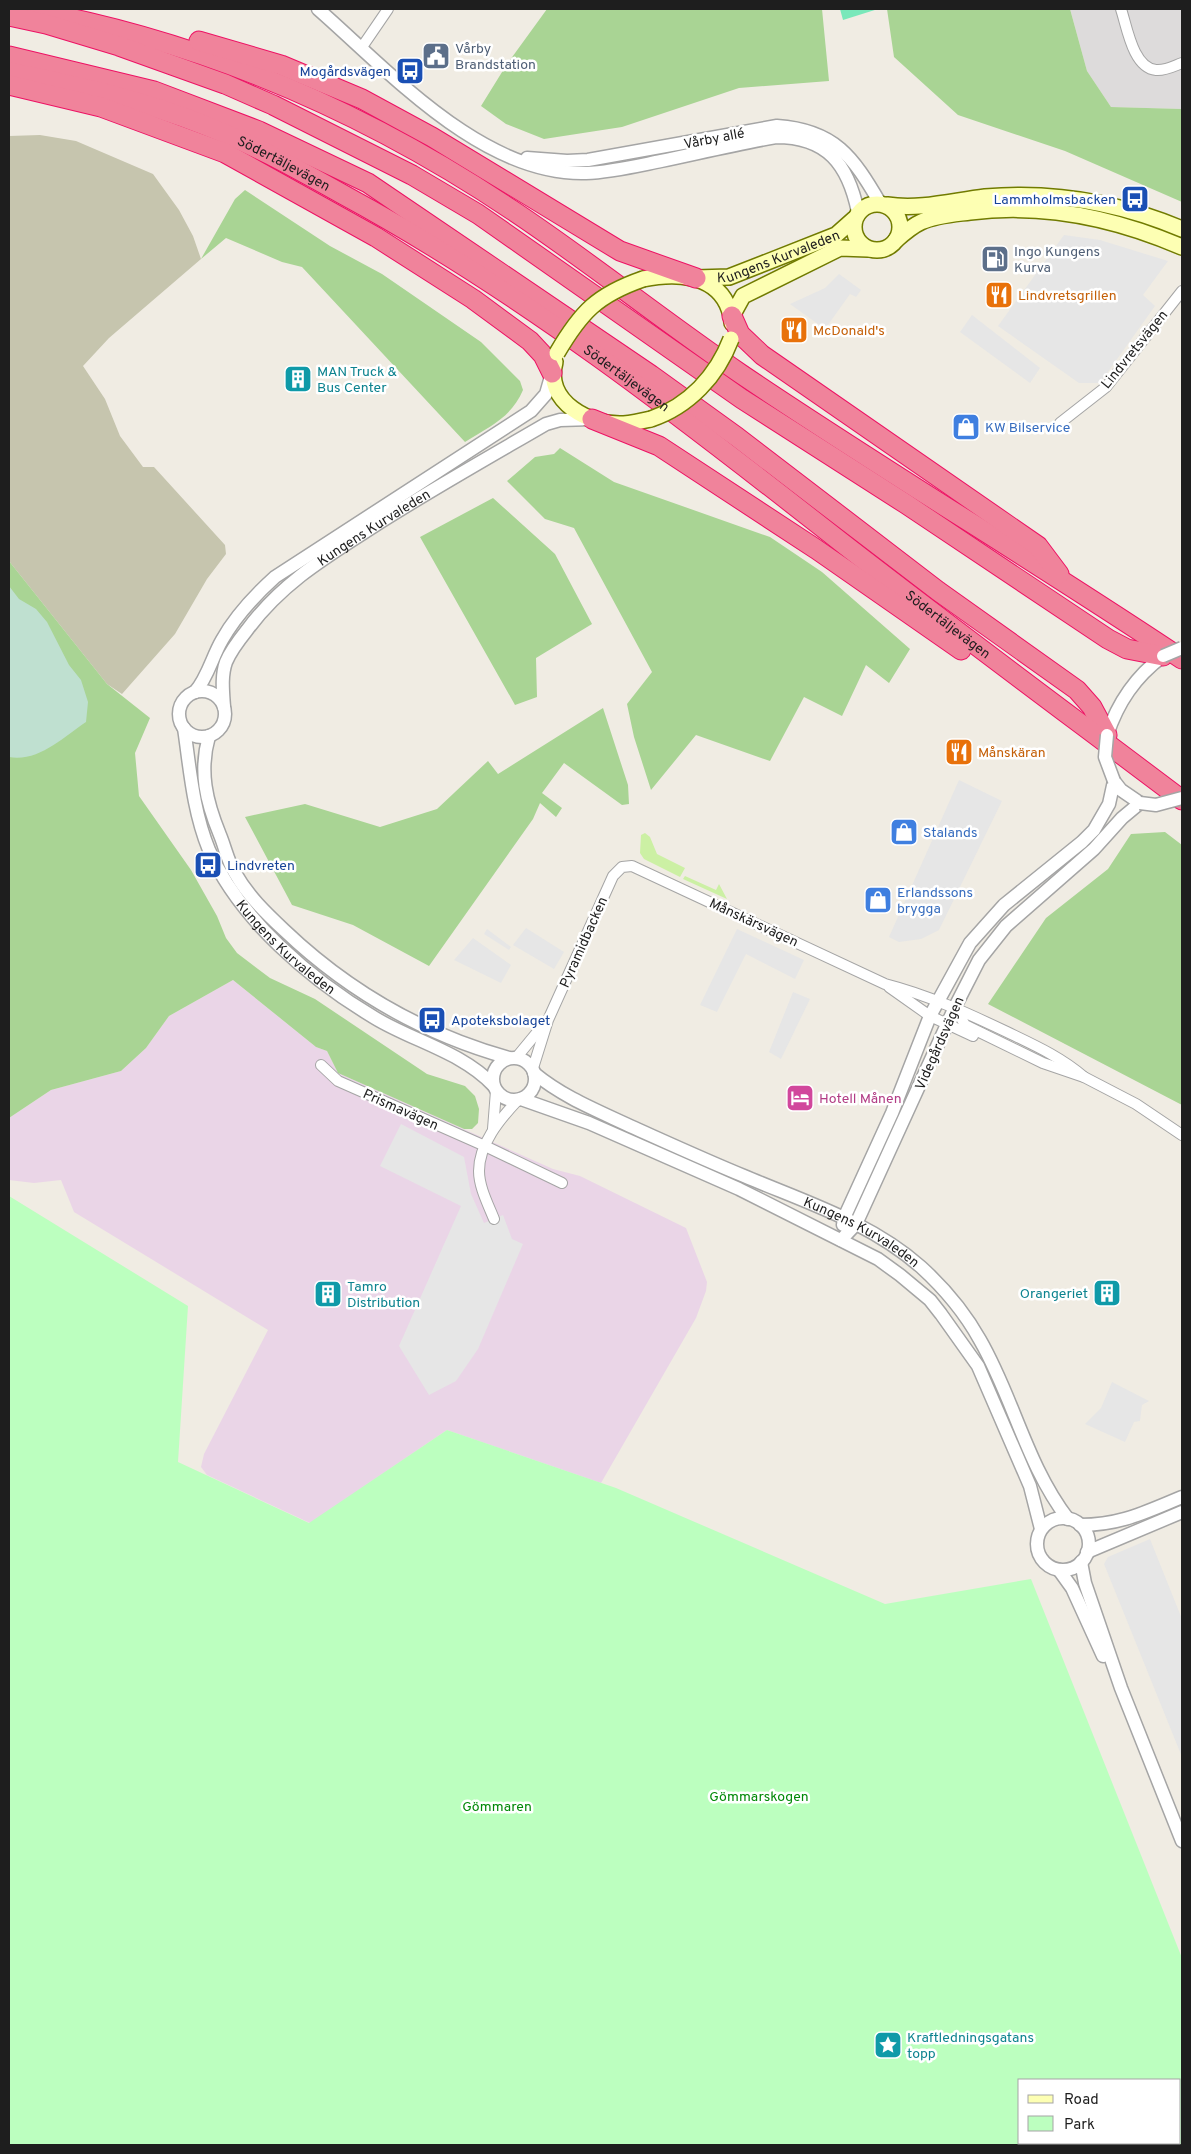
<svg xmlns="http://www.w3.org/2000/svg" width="1191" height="2154" viewBox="0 0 1191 2154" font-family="Overpass,sans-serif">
<rect width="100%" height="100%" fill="#f0ece3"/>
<!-- residential -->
<polygon fill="#dddbdb" points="1070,9 1182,9 1182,109 1111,107 1087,71"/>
<!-- industrial -->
<polygon fill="#ead5e7" points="233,980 316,1047 327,1051 338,1073 553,1169 580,1176 686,1228 707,1282 706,1291 696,1318 601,1483 447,1430 310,1523 207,1475 201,1467 204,1454 268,1330 74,1212 61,1180 34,1183 9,1180 9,1118 51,1090 121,1071 146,1048 169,1016"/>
<!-- construction -->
<polygon fill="#c6c5ae" points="40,135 76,141 153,174 179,210 193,236 201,259 109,338 83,366 105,399 120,436 143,467 154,467 225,545 226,554 207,579 175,634 122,694 107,684 9,561 9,136"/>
<!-- grass -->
<g fill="#ccf0a4">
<polygon points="645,833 650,837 657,854 685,868 680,877 644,859 640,853 641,835"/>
<polygon points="685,876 716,890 719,884 727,899 683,879"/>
</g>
<!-- forest -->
<g fill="#a9d494">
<polygon points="547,9 822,9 829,81 739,88 622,127 544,139 506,124 481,106 507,64"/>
<polygon points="887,9 1070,9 1087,71 1111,107 1182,109 1182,202 1065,151 958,115 894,57"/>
<path d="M245,190L330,246L382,274L481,342L520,381L523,390C511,418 490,426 465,442L302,267L282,262L226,238L201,259L235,199Z"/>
<polygon points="560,448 614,482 770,537 822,572 910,649 889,683 866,665 842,716 804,697 770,761 696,735 651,790 634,737 627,704 652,672 574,528 545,519 507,481 535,457 554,454"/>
<polygon points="493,498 555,554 592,624 536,658 537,697 515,705 420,537"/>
<polygon points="9,561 107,684 150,718 135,753 139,796 191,870 217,916 226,938 237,953 270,978 315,999 427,1074 465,1086 475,1096 479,1109 478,1123 472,1129 464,1129 338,1073 327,1051 316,1047 233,980 169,1016 146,1048 121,1071 51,1090 9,1118"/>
<polygon points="603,708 628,785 629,804 622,805 564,763 542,793 562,808 556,817 540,803 533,819 429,966 353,925 292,905 245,817 305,804 380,827 437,809 488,761 498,774"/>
<polygon points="1165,832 1182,845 1182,1105 988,1004 1046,918 1108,869 1131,834"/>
</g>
<!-- wetland -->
<path fill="#bfe0d0" d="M9,586L19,599L36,609L47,622L69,665L81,680L88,702L86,722C62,738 39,762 9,757Z"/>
<!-- park -->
<path fill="#bcffbf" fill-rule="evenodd" d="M9,1196L188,1306L178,1462L309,1523L447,1430L616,1488L885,1604L1031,1579L1182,1958V2145H9ZM1020,2080H1180V2143H1020Z"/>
<!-- pitch -->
<polygon fill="#79e8ba" points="840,9 878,9 843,20"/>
<!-- parking -->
<g fill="#e6e6e6">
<polygon points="1064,235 1100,240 1168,261 1143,295 1155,306 1100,383 1079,383 998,326"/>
<polygon points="839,274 861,290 856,297 850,294 825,329 790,304 825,288"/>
<polygon points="972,315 1040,368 1030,383 960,332"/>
<polygon points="959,780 1002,801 939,930 921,939 899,942 889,937"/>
<polygon points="526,928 564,952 554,969 513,945"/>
<polygon points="487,929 511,947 509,950 484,934"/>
<polygon points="737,929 804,960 795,979 746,954 717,1012 700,1005"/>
<polygon points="473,938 511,965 501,983 454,960"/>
<polygon points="793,992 810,999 781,1059 769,1052"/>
<polygon points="401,1124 464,1157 471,1194 484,1223 503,1215 512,1239 523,1244 478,1349 456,1381 429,1395 399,1346 461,1206 380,1166"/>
<polygon points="1112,1382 1149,1401 1142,1405 1140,1421 1134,1422 1125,1442 1085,1424 1101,1408"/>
<polygon points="1150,1539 1182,1619 1182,1757 1104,1564 1108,1557"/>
</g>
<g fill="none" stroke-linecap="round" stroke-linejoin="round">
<defs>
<g id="minor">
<path d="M1121,9C1127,27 1133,68 1156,70C1165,71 1174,66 1182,63"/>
<polyline points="362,47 388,9"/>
<polyline points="1060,423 1106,387 1182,291"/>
<polyline points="889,987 930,1016 973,1036"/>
<polyline points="955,1007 965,1025 1043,1063 1084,1077 1136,1104 1182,1135"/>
<polyline points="516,1058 544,1024"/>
<polyline points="321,1065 338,1081 485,1146 562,1183"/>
<path d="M533,1068L548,1020L613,876L622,867L632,866L885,984C928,995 967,1013 1007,1032C1034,1045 1061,1057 1084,1077"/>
<polyline points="493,1129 496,1091"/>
<path d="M494,1219C488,1204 479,1187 479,1171C479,1144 500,1119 517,1101"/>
</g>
<g id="tertiary">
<path d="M318,9C390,72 483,176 586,173C611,172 636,166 661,161C699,153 737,144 776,137C827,137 848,164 858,212"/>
<path d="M527,158L567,161L588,160L777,126C835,130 853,157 880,203"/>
<circle cx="202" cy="714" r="23"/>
<path d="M195,692C208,677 212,657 222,640C236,615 254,596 275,577L531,411L546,394L552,373"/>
<path id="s1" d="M224,707C223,692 221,676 226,662C231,650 239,640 247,630C284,580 331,554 382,521C436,487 491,456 546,424L560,420L592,419"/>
<path id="s2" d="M184,728C190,769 193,811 209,850C239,919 311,980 375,1018C413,1041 462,1052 493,1085"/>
<path d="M1107,735C1118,702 1135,677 1163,656"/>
<path d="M209,736C199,771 206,801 220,835C225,847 228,862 235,873C248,896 266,913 284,930C349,992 423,1034 509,1058"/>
<circle cx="514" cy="1079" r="21"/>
<path id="s3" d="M534,1073C563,1097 596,1110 630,1126C668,1143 705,1160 744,1176C805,1202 870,1222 921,1267C944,1288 965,1313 980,1340C1014,1399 1026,1464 1068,1519"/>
<polyline points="521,1099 589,1123 739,1189 878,1259 900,1275 930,1300 941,1314 978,1366 1030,1486 1041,1529"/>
<polyline points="843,1225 844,1218 892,1113 930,1016 970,943 1004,905 1082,842 1094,830 1109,804 1114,781"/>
<polyline points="841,1240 856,1224 955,1007 979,960 1006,926 1094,849 1122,818 1140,803 1121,790 1114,781"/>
<circle cx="1063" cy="1544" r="26"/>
<path d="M1080,1525C1121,1525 1145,1512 1182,1497"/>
<polyline points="1087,1552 1182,1512"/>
<polyline points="1081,1562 1085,1583 1121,1688 1182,1841"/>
<polyline points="1059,1570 1072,1588 1103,1656"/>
</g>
<g id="secondary">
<circle cx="877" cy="227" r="23"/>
<path d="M887,205C920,210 952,201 985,197C1054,191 1118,202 1182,229"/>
<path d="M896,240C904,233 912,226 921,222C936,215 954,214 970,212C1043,203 1115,218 1182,247"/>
<path id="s4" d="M696,278L729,277L836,235L854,219"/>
<path d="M643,279C673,273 712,273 727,304C730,311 732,316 732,323"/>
<polyline points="732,316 743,296 840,248 868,249"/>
<path d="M555,362C544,402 590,426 624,424C633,423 642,421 651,419"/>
</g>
<g id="motorway">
<path d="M24,9C199,40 364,111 512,210C590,262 663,321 741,374C886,472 1037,562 1182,659"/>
<polyline points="9,16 46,24 119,46 225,84 273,105 412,175 478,214 742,399 906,504 1108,639 1127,649 1163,656"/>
<polyline points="199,41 281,65 362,99 432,137 620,251 696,278"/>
<polyline points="9,56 154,91 259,131 368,183 651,375 737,437 938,591 1077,690 1092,707 1107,735"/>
<path id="s5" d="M9,72C75,85 142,100 204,125C253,144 297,169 342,194C521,291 682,417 841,542C954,630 1068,714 1182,800"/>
<polyline points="9,85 101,107 225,153 376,237 473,299 530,341 543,355 552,373"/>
<polyline points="732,316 740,334 762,355 1038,546 1059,574"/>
<polyline points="592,419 659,446 816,549 961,650"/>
</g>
</defs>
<!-- minor casing -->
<use href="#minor" stroke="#a5a5a5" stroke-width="12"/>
<!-- tertiary casing -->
<use href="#tertiary" stroke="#a5a5a5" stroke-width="15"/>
<!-- secondary casing -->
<use href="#secondary" stroke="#717b00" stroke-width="18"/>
<!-- motorway casing -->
<use href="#motorway" stroke="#ed1264" stroke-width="21"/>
<!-- minor -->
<use href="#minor" stroke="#fff" stroke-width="10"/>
<!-- tertiary -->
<use href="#tertiary" stroke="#fff" stroke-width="12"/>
<!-- secondary -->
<use href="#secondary" stroke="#fdffb3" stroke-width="15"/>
<!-- motorway -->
<use href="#motorway" stroke="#f0839b" stroke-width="19"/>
<defs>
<g id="tertiary-bridge">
<polyline points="1163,656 1182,648"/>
<polyline points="1107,735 1105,757 1114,781"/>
<polyline points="1140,803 1156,805 1182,798"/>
</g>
<g id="secondary-bridge">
<path d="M557,353C581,312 597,295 643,279"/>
<path d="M651,419C689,406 717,376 731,339"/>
</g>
</defs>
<!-- tertiary-bridge casing -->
<use href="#tertiary-bridge" stroke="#a5a5a5" stroke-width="15" stroke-linecap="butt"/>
<!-- secondary-bridge casing -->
<use href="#secondary-bridge" stroke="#717b00" stroke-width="18" stroke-linecap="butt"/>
<!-- tertiary-bridge -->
<use href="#tertiary-bridge" stroke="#fff" stroke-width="12"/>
<!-- secondary-bridge -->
<use href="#secondary-bridge" stroke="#fdffb3" stroke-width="15"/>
</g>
<!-- icons -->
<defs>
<symbol id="civic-square" viewBox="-11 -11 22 22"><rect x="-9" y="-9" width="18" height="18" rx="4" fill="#5c6f8a" stroke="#fff"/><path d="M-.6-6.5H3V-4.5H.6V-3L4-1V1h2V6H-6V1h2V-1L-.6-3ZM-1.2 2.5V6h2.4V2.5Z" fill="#fff"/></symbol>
<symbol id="bus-square" viewBox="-11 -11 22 22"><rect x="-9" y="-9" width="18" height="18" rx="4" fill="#1a4fb4" stroke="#fff"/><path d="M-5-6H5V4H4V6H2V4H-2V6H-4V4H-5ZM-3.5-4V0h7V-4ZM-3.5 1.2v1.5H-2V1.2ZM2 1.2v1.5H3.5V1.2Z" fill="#fff"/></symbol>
<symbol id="fuel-square" viewBox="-11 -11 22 22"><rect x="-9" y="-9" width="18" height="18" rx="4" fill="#5c6f8a" stroke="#fff"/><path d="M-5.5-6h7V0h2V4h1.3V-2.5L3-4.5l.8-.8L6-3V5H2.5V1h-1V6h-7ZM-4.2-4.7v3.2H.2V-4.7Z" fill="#fff"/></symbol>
<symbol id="restaurant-square" viewBox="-11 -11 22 22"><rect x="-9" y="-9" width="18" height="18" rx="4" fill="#e8710a" stroke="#fff"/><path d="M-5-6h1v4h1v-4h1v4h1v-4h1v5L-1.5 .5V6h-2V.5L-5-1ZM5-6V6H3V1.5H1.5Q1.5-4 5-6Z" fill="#fff"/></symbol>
<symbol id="building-square" viewBox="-11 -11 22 22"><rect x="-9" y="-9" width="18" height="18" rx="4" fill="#0f9aa8" stroke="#fff"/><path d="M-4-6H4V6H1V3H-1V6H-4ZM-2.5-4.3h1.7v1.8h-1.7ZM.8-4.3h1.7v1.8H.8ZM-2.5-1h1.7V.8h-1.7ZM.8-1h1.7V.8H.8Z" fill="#fff"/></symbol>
<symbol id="shop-square" viewBox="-11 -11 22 22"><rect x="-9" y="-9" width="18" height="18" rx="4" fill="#3f7fe0" stroke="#fff"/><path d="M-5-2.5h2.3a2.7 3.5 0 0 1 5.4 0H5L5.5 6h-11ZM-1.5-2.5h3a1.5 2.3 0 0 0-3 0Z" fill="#fff"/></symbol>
<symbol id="hotel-square" viewBox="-11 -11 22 22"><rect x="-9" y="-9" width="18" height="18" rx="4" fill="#d1479c" stroke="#fff"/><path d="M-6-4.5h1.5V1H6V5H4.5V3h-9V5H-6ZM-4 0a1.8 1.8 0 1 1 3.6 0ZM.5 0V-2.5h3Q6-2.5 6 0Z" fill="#fff"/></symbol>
<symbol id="sight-square" viewBox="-11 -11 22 22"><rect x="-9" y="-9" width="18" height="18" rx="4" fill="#0f9aa8" stroke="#fff"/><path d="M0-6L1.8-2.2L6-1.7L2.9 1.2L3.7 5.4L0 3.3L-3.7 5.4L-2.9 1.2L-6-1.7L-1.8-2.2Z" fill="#fff"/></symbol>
</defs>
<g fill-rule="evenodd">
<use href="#civic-square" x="420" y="40" width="32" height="32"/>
<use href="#bus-square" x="394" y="55" width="32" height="32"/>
<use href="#bus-square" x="1119" y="183" width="32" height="32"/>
<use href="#fuel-square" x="979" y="243" width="32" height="32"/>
<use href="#restaurant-square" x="983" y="279" width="32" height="32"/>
<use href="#restaurant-square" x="778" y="314" width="32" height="32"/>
<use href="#building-square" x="282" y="363" width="32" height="32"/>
<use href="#shop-square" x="950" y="411" width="32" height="32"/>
<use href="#restaurant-square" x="943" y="736" width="32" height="32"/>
<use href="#shop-square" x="888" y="816" width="32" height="32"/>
<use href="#bus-square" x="192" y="849" width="32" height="32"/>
<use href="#shop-square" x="862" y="884" width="32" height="32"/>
<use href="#bus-square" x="416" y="1004" width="32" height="32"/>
<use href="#hotel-square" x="784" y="1082" width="32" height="32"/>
<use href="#building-square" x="1091" y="1277" width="32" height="32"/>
<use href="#building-square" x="312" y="1278" width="32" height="32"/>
<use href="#sight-square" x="872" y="2029" width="32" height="32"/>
</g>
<g text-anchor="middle" stroke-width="5" stroke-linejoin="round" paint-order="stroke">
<!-- service labels -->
<g font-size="14" fill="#4e5e75" stroke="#fff" text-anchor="start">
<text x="455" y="53">Vårby<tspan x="455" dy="16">Brandstation</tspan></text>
<text x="1014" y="256">Ingo Kungens<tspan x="1014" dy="16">Kurva</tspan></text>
</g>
<!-- transit labels -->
<g font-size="14" fill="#164399" stroke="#fff" text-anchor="end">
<text x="391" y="76">Mogårdsvägen</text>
<text x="1116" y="204">Lammholmsbacken</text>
<text x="227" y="870" text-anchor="start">Lindvreten</text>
<text x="451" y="1025" text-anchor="start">Apoteksbolaget</text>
</g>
<!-- street labels -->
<g font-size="14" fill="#1e1e1e" stroke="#fff">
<text transform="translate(714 138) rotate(-11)" y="5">Vårby allé</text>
<text dy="5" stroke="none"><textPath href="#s5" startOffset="291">Södertäljevägen</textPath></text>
<text dy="5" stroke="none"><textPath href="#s4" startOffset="86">Kungens Kurvaleden</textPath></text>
<text transform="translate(1134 349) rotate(-51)" y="5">Lindvretsvägen</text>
<text dy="5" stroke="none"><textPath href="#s5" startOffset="696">Södertäljevägen</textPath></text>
<text dy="5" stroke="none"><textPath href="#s1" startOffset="248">Kungens Kurvaleden</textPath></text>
<text dy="5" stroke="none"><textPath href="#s5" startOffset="1101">Södertäljevägen</textPath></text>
<text transform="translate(754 922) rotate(25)" y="5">Månskärsvägen</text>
<text transform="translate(583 942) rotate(-66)" y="5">Pyramidbacken</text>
<text dy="5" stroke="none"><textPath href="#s2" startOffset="250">Kungens Kurvaleden</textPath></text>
<text transform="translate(939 1043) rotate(-66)" y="5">Videgårdsvägen</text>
<text transform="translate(401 1109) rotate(24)" y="5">Prismavägen</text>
<text dy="5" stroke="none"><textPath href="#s3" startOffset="365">Kungens Kurvaleden</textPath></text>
</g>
<!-- food labels -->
<g font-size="14" fill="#c56008" stroke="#fff" text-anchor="start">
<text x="1018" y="300">Lindvretsgrillen</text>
<text x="813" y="335">McDonald's</text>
<text x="978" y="757">Månskäran</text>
</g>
<!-- culture labels -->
<g font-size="14" fill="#0d838f" stroke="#fff" text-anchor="start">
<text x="317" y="376">MAN Truck &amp;<tspan x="317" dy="16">Bus Center</tspan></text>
<text x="347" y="1291">Tamro<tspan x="347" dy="16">Distribution</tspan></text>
<text x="1088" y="1298" text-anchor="end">Orangeriet</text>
<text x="907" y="2042">Kraftledningsgatans<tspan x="907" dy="16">topp</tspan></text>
</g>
<!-- shop labels -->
<g font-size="14" fill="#366cbe" stroke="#fff" text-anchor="start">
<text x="985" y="432">KW Bilservice</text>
<text x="923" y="837">Stalands</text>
<text x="897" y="897">Erlandssons<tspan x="897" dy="16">brygga</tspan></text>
</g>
<!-- hotel labels -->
<g font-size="14" fill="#b23c85" stroke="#fff" text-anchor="start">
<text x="819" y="1103">Hotell Månen</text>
</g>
<!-- park labels -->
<g font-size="14" fill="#008907" stroke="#fff">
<text x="759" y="1801">Gömmarskogen</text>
<text x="497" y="1811">Gömmaren</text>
</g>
</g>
<!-- border -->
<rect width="1191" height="2154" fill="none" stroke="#1e1e1e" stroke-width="20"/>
<!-- legend -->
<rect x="1018" y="2079" width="162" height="65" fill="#ffffff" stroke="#a5a5a5"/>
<rect x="1028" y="2095" width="25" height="8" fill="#fdffb3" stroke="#a5a5a5"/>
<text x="1064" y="2104" font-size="15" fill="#1e1e1e">Road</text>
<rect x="1028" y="2116" width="25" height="15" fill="#bcffbf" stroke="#a5a5a5"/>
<text x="1064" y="2129" font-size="15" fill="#1e1e1e">Park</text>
</svg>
